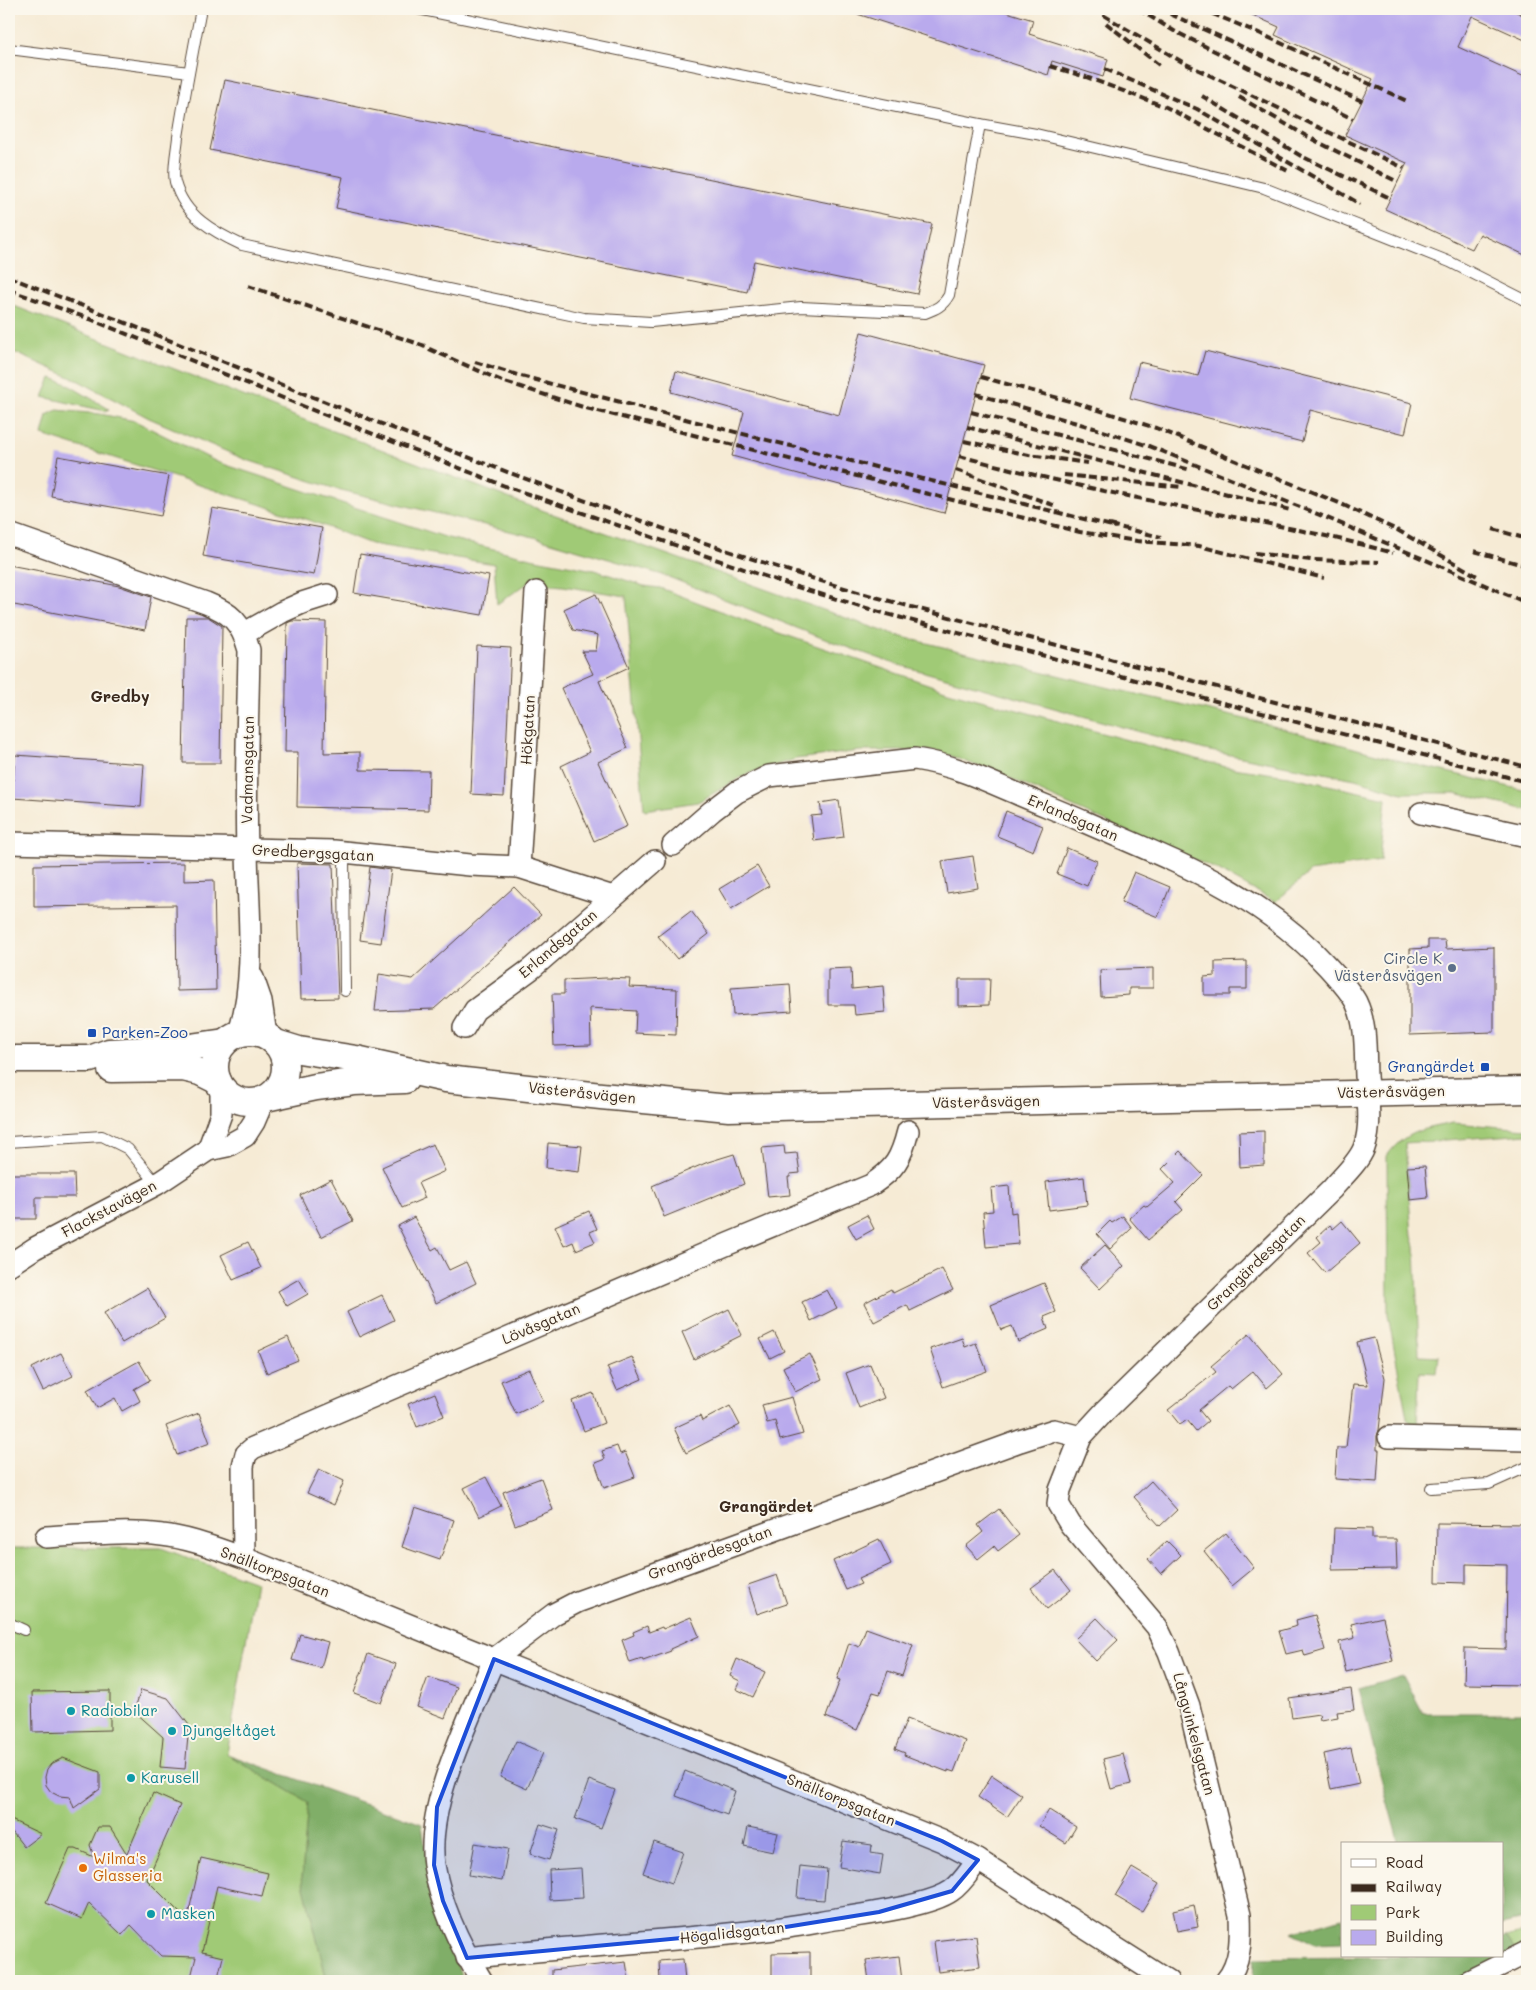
<svg xmlns="http://www.w3.org/2000/svg" width="1536" height="1990" viewBox="0 0 1536 1990" font-family="Mali,sans-serif">
<rect width="100%" height="100%" fill="#fbf7ec"/>
<filter id="ink" filterUnits="userSpaceOnUse"><feTurbulence type="fractalNoise" baseFrequency=".02" numOctaves="2"/><feDisplacementMap in="SourceGraphic" scale="10" xChannelSelector="R" yChannelSelector="G"/><feConvolveMatrix kernelMatrix="1 2 1 2 8 2 1 2 1" color-interpolation-filters="sRGB"/></filter>
<filter id="wash" filterUnits="userSpaceOnUse"><feTurbulence type="fractalNoise" baseFrequency=".0096" numOctaves="4" result="noise"/><feDisplacementMap in="SourceGraphic" scale="20" xChannelSelector="R" yChannelSelector="G"/><feGaussianBlur stdDeviation="1.12" result="paint"/><feColorMatrix in="noise" values="0 0 0 0 0 0 0 0 0 0 0 0 0 0 0 0 0 1.4 0 .05"/><feComposite in="paint" operator="in"/></filter>
<g filter="url(#wash)">
<rect width="100%" height="100%" fill="#f6ebd5"/>
<!-- green -->
<g fill="#a0ca76" stroke="#6e7a4a">
<polygon points="9,304 294,416 519,502 894,635 1110,688 1258,722 1409,763 1527,791 1527,810 1455,793 1402,793 1355,779 1205,750 892,663 822,638 666,576 538,538 333,488 244,459 149,418 79,381 9,350"/>
<polygon points="51,378 65,383 109,409 105,411 43,397"/>
<polygon points="57,410 100,414 135,421 217,462 448,538 535,559 594,570 644,586 660,588 771,630 948,691 1226,767 1288,776 1386,798 1380,861 1310,872 1275,902 1216,869 1124,830 1012,779 938,751 860,751 796,759 747,774 698,802 644,810 626,596 563,586 528,583 497,604 494,564 371,544 309,520 42,435 47,415"/>
<path d="M1453,1123L1527,1129V1134L1405,1143L1412,1236L1415,1246L1419,1355L1439,1356L1437,1373L1419,1372L1417,1431L1407,1418L1388,1315L1387,1156C1405,1130 1425,1129 1453,1123Z"/>
<polygon points="9,1548 161,1548 256,1582 227,1754 308,1802 302,1878 327,1981 9,1981"/>
<polygon points="1527,1931 1527,1947 1517,1952 1507,1937"/>
</g>
<!-- forest -->
<g fill="#80ae67" stroke="#5e6c42">
<polygon points="1403,1675 1423,1713 1527,1713 1527,1918 1502,1924 1502,1844 1399,1844 1380,1774 1359,1688"/>
<polygon points="227,1754 422,1824 432,1898 462,1976 457,1981 327,1981 302,1878 308,1802"/>
<polygon points="1342,1918 1342,1943 1314,1944 1292,1933"/>
<polygon points="1507,1937 1517,1952 1455,1981 1256,1981 1253,1978 1254,1958 1502,1956 1502,1938"/>
</g>
<g id="blocks">
<!-- building -->
<g fill="#b9aaed">
<polygon points="852,9 997,9 1033,20 1029,34 1108,59 1103,77 1052,61 1048,75 851,12"/>
<polygon points="1239,9 1510,9 1527,17 1527,41 1472,16 1458,47 1527,78 1527,256 1480,234 1472,249 1385,209 1407,163 1345,135 1373,79 1275,35 1279,27"/>
<polygon points="225,80 932,224 917,294 754,261 747,292 336,208 343,177 210,150"/>
<polygon points="861,332 984,365 944,513 732,456 744,412 671,392 676,371 839,415"/>
<polygon points="1205,351 1412,403 1405,434 1310,410 1302,442 1130,398 1139,362 1198,376"/>
<polygon points="58,456 169,476 161,516 51,496"/>
<polygon points="212,508 322,528 314,575 203,556"/>
<polygon points="360,554 489,576 482,615 354,593"/>
<polygon points="9,565 119,586 151,597 145,630 9,604"/>
<polygon points="596,594 629,667 599,681 628,748 598,762 627,826 594,841 561,766 590,752 561,688 593,674 582,651 596,651 598,635 573,630 564,609"/>
<polygon points="186,617 208,617 222,626 220,763 183,763"/>
<polygon points="292,621 326,622 324,753 360,752 360,770 429,771 428,810 297,807 298,752 285,752 287,623"/>
<polygon points="477,646 511,648 504,796 471,794"/>
<polygon points="15,755 144,764 141,807 12,798"/>
<polygon points="839,800 844,837 814,841 811,816 822,815 820,803"/>
<polygon points="1006,811 1043,826 1033,851 997,836"/>
<polygon points="1067,848 1097,861 1087,886 1057,874"/>
<polygon points="973,856 978,888 947,893 942,861"/>
<polygon points="184,863 184,881 214,880 216,990 177,991 176,905 34,907 34,865"/>
<polygon points="297,863 333,864 338,998 301,999"/>
<polygon points="757,866 769,886 731,909 719,889"/>
<polygon points="370,867 391,870 381,943 360,940"/>
<polygon points="1134,872 1170,887 1158,917 1121,902"/>
<polygon points="514,887 541,915 434,1009 375,1011 379,974 413,979"/>
<polygon points="691,911 709,934 677,959 658,936"/>
<polygon points="1428,940 1445,940 1446,949 1494,947 1494,1032 1410,1035 1410,949 1428,948"/>
<polygon points="1247,961 1247,989 1230,989 1230,995 1204,995 1204,977 1215,976 1215,962"/>
<polygon points="851,968 852,989 883,986 885,1012 855,1015 854,1005 828,1005 828,969"/>
<polygon points="1153,968 1153,988 1129,988 1129,995 1101,997 1100,970"/>
<polygon points="606,978 630,979 629,987 677,989 676,1035 635,1033 636,1011 590,1008 591,1045 554,1046 552,994 564,994 564,980"/>
<polygon points="959,979 990,979 989,1005 959,1006"/>
<polygon points="790,984 792,1011 733,1015 731,988"/>
<polygon points="1264,1131 1264,1165 1240,1167 1239,1132"/>
<polygon points="548,1143 582,1146 579,1172 546,1168"/>
<polygon points="433,1144 445,1171 418,1183 425,1198 402,1208 382,1167"/>
<polygon points="784,1146 785,1154 797,1153 800,1173 790,1174 790,1177 788,1177 790,1195 768,1197 762,1148"/>
<polygon points="1180,1151 1203,1175 1176,1202 1183,1210 1148,1240 1129,1218 1144,1205 1147,1207 1175,1183 1162,1169"/>
<polygon points="734,1154 744,1184 664,1217 652,1186 708,1162"/>
<polygon points="1425,1166 1428,1198 1410,1200 1407,1167"/>
<polygon points="9,1174 74,1174 75,1197 36,1197 36,1219 9,1219"/>
<polygon points="1084,1177 1087,1205 1049,1210 1046,1182"/>
<polygon points="331,1179 353,1221 321,1237 300,1195"/>
<polygon points="1009,1186 1011,1213 1016,1212 1018,1244 986,1247 983,1212 993,1211 991,1188"/>
<polygon points="589,1211 597,1229 590,1232 595,1242 576,1250 573,1242 564,1246 555,1226"/>
<polygon points="867,1215 874,1229 856,1239 848,1225"/>
<polygon points="1123,1216 1132,1228 1110,1249 1097,1234 1110,1221 1112,1223"/>
<polygon points="414,1217 432,1250 437,1247 449,1270 466,1262 476,1283 436,1303 398,1226"/>
<polygon points="1342,1221 1360,1243 1325,1273 1308,1253 1321,1242 1317,1237 1330,1225 1333,1229"/>
<polygon points="248,1242 261,1268 233,1280 221,1255"/>
<polygon points="1105,1245 1124,1266 1100,1289 1080,1268"/>
<polygon points="942,1269 953,1290 910,1311 907,1305 874,1322 864,1303 891,1289 893,1293"/>
<polygon points="299,1279 308,1294 287,1306 278,1291"/>
<polygon points="1044,1283 1056,1312 1044,1317 1048,1329 1018,1342 1012,1326 1001,1330 991,1305"/>
<polygon points="147,1288 165,1318 122,1343 104,1313"/>
<polygon points="827,1290 837,1308 811,1321 802,1302"/>
<polygon points="382,1295 394,1320 359,1337 347,1312"/>
<polygon points="729,1309 742,1335 694,1359 682,1332"/>
<polygon points="774,1332 784,1351 770,1358 760,1339"/>
<polygon points="1249,1334 1283,1374 1267,1388 1253,1371 1231,1389 1228,1386 1199,1410 1208,1421 1196,1431 1187,1420 1180,1425 1168,1410 1216,1372 1211,1366"/>
<polygon points="288,1337 298,1360 267,1373 258,1351"/>
<polygon points="962,1338 965,1347 976,1343 987,1371 943,1387 930,1349"/>
<polygon points="1374,1338 1385,1378 1379,1430 1377,1436 1377,1450 1379,1450 1377,1482 1335,1479 1337,1448 1346,1448 1353,1384 1368,1385 1357,1342"/>
<polygon points="61,1353 73,1376 43,1391 32,1368"/>
<polygon points="810,1354 822,1379 795,1392 783,1367"/>
<polygon points="632,1357 642,1379 617,1390 607,1367"/>
<polygon points="139,1361 150,1380 134,1389 140,1401 122,1411 115,1398 97,1408 87,1390"/>
<polygon points="870,1364 884,1398 859,1408 846,1373"/>
<polygon points="529,1369 543,1401 516,1414 501,1381"/>
<polygon points="435,1393 444,1416 417,1427 408,1404"/>
<polygon points="593,1393 604,1423 584,1431 572,1401"/>
<polygon points="792,1397 803,1434 780,1440 775,1421 767,1423 762,1405"/>
<polygon points="730,1406 740,1425 686,1453 674,1428 700,1416 702,1421"/>
<polygon points="199,1413 210,1443 177,1455 166,1426"/>
<polygon points="617,1446 620,1454 625,1452 635,1477 604,1488 595,1463 605,1459 602,1451"/>
<polygon points="319,1469 344,1481 334,1505 307,1493"/>
<polygon points="486,1477 501,1506 479,1517 464,1488"/>
<polygon points="541,1478 553,1510 515,1525 503,1492"/>
<polygon points="1151,1481 1177,1510 1160,1526 1134,1497"/>
<polygon points="415,1507 454,1520 440,1560 402,1547"/>
<polygon points="999,1509 1019,1535 998,1551 994,1546 978,1559 966,1546 983,1532 978,1525"/>
<polygon points="1437,1523 1527,1524 1527,1685 1464,1684 1465,1648 1506,1649 1507,1565 1466,1564 1466,1583 1436,1582"/>
<polygon points="1334,1528 1372,1529 1372,1539 1396,1539 1397,1569 1332,1570"/>
<polygon points="1226,1533 1254,1568 1232,1586 1204,1551"/>
<polygon points="879,1539 891,1564 858,1579 861,1584 846,1590 833,1561"/>
<polygon points="1167,1541 1181,1555 1161,1574 1148,1559"/>
<polygon points="1055,1570 1071,1590 1047,1609 1031,1588"/>
<polygon points="777,1575 787,1604 757,1614 748,1585"/>
<polygon points="1315,1615 1325,1650 1305,1656 1303,1650 1286,1654 1279,1631 1297,1626 1296,1620"/>
<polygon points="691,1617 699,1636 670,1649 671,1651 643,1661 642,1659 630,1663 622,1640 634,1635 633,1632 647,1626 649,1632 662,1627 663,1629"/>
<polygon points="1383,1617 1393,1661 1346,1672 1339,1642 1355,1638 1351,1624"/>
<polygon points="1097,1618 1118,1640 1096,1661 1075,1639"/>
<polygon points="866,1628 913,1645 902,1676 888,1671 880,1694 873,1692 857,1730 826,1717 840,1680 837,1679 849,1643 859,1647"/>
<polygon points="300,1634 328,1642 321,1668 292,1660"/>
<polygon points="368,1654 396,1664 381,1703 354,1693"/>
<polygon points="737,1659 765,1672 753,1697 736,1689 740,1681 730,1676"/>
<polygon points="428,1677 457,1687 445,1718 417,1707"/>
<polygon points="1351,1689 1354,1710 1337,1712 1338,1717 1320,1720 1319,1714 1292,1718 1289,1698"/>
<polygon points="141,1690 168,1698 189,1725 185,1769 160,1767 163,1737 134,1711"/>
<polygon points="110,1691 110,1730 33,1732 32,1692"/>
<polygon points="907,1719 966,1741 954,1772 948,1770 948,1772 904,1755 905,1753 895,1749"/>
<polygon points="516,1741 543,1753 527,1789 500,1777"/>
<polygon points="1351,1748 1359,1784 1331,1790 1324,1754"/>
<polygon points="1123,1754 1131,1784 1111,1789 1103,1759"/>
<polygon points="63,1758 100,1772 100,1789 74,1808 70,1797 59,1796 51,1792 46,1785 45,1777 47,1769 51,1764"/>
<polygon points="685,1771 735,1791 727,1815 676,1796"/>
<polygon points="992,1775 1022,1795 1007,1817 978,1797"/>
<polygon points="589,1780 615,1790 601,1828 575,1819"/>
<polygon points="153,1793 180,1805 147,1880 187,1920 201,1858 268,1873 262,1896 217,1886 202,1952 223,1957 217,1981 190,1981 196,1957 161,1956 131,1925 122,1935 89,1903 82,1919 46,1903 70,1849 76,1849 94,1857 90,1845 98,1827 110,1827 127,1854"/>
<polygon points="1049,1810 1076,1827 1066,1843 1039,1826"/>
<polygon points="9,1819 41,1834 24,1847 9,1828"/>
<polygon points="540,1824 559,1830 549,1860 530,1854"/>
<polygon points="748,1827 778,1833 773,1852 744,1846"/>
<polygon points="843,1841 872,1845 871,1853 883,1855 880,1874 839,1867"/>
<polygon points="654,1842 683,1852 672,1883 643,1873"/>
<polygon points="475,1843 508,1849 502,1881 469,1875"/>
<polygon points="800,1866 827,1869 824,1900 797,1898"/>
<polygon points="581,1868 583,1898 550,1900 549,1870"/>
<polygon points="1132,1868 1159,1884 1142,1912 1115,1896"/>
<polygon points="1194,1905 1198,1927 1177,1931 1173,1910"/>
<polygon points="976,1936 980,1967 938,1972 934,1941"/>
<polygon points="810,1952 810,1979 772,1979 772,1953"/>
<polygon points="899,1956 902,1981 869,1981 866,1960"/>
<polygon points="683,1959 685,1981 660,1981 659,1961"/>
<polygon points="626,1962 629,1981 552,1981 552,1970"/>
</g>
</g>
</g>
<g filter="url(#ink)">
<use href="#blocks" fill-opacity="0" stroke="#574739" stroke-width="1"/>
<g fill="none" stroke-linecap="round" stroke-linejoin="round">
<defs>
<g id="service">
<path d="M201,9C193,51 185,94 178,137C177,149 172,171 175,182C184,216 214,232 242,245L584,318L651,322L801,307L925,313C936,309 943,306 949,295L980,124"/>
<polyline points="418,9 980,124 1036,134 1264,188 1450,262 1527,301"/>
<polyline points="9,49 189,72"/>
<polyline points="344,852 345,991"/>
<polyline points="9,1142 102,1136 128,1149 157,1184"/>
<polyline points="1431,1488 1489,1484 1527,1467"/>
<polyline points="9,1623 24,1630"/>
</g>
<g id="minor">
<path d="M9,534L206,603C231,613 241,622 249,650C248,717 245,784 247,851C248,912 257,975 239,1033"/>
<polyline points="245,633 282,612 302,603 327,595"/>
<polyline points="1421,813 1527,836"/>
<polyline points="9,843 334,851 470,865 519,867 613,897"/>
<path d="M673,845L712,811L737,792L769,776L915,759C949,764 979,777 1011,791C1036,802 1062,812 1087,823C1176,862 1261,893 1328,967C1338,978 1349,989 1356,1002C1367,1025 1365,1052 1366,1076C1368,1099 1372,1127 1364,1148C1358,1163 1342,1177 1332,1189L1104,1412L1081,1437L1060,1490L1058,1504L1070,1524L1157,1627L1169,1652L1189,1706L1240,1915C1241,1939 1241,1963 1226,1981"/>
<polyline points="519,867 536,592"/>
<polyline points="253,978 261,1001 266,1035"/>
<polyline points="464,1028 475,1010 531,969 655,861"/>
<polyline points="208,1150 221,1114 221,1087"/>
<polyline points="9,1265 35,1248 157,1184 208,1150 227,1146 245,1136 254,1122 263,1101"/>
<polyline points="1389,1437 1527,1440"/>
<path d="M46,1537C85,1535 124,1530 162,1535C190,1538 217,1549 244,1558L942,1841L978,1860L1168,1981"/>
<path d="M244,1558L243,1466L246,1454L253,1448L728,1244L871,1185C895,1169 901,1159 908,1131"/>
<polyline points="494,1659 554,1614 577,1602 1020,1441 1054,1430 1081,1437"/>
<path d="M467,1958C566,1946 666,1942 766,1930C793,1927 821,1921 848,1917C874,1913 931,1905 951,1891C962,1884 970,1870 978,1860"/>
<path d="M482,1981C460,1946 441,1907 434,1865C425,1804 471,1715 494,1659"/>
<polyline points="1469,1981 1527,1952"/>
</g>
<g id="tertiary">
<circle cx="250" cy="1067" r="35"/>
<polyline points="276,1043 299,1050 356,1059 446,1079 601,1096 729,1108 1527,1090"/>
<polyline points="9,1059 90,1059 109,1052 183,1048 225,1042"/>
<polyline points="111,1069 183,1068 200,1072 218,1081"/>
<polyline points="270,1097 316,1087 354,1082 405,1080"/>
</g>
</defs>
<!-- service casing -->
<use href="#service" stroke="#574739" stroke-width="12"/>
<!-- minor casing -->
<use href="#minor" stroke="#574739" stroke-width="24"/>
<!-- tertiary casing -->
<use href="#tertiary" stroke="#574739" stroke-width="29"/>
<!-- service -->
<use href="#service" stroke="#fff" stroke-width="10"/>
<!-- minor -->
<use href="#minor" stroke="#fff" stroke-width="21"/>
<!-- tertiary -->
<use href="#tertiary" stroke="#fff" stroke-width="26"/>
<!-- rail -->
<g stroke="#3b2a1e" stroke-width="4" stroke-dasharray="8 4" stroke-linecap="butt">
<polyline points="1093,9 1184,63 1404,168"/>
<polyline points="1138,9 1174,31 1353,119"/>
<polyline points="1159,9 1362,101"/>
<polyline points="1201,9 1259,33 1407,101"/>
<polyline points="1106,23 1159,65"/>
<polyline points="1050,66 1086,77 1166,107 1288,171"/>
<polyline points="1105,69 1197,109 1360,204"/>
<polyline points="1202,96 1301,156 1390,198"/>
<polyline points="1239,97 1308,137 1398,182"/>
<path d="M9,277C273,380 535,490 805,576C887,602 970,622 1053,644C1211,686 1369,726 1527,767"/>
<polyline points="248,286 425,346"/>
<polyline points="9,290 90,319 305,407 505,486 787,584 883,613 1181,692 1527,782"/>
<polyline points="418,344 502,381 586,408 1080,532 1137,541 1199,546 1324,578"/>
<polyline points="475,362 521,376 739,433 1116,527"/>
<polyline points="981,377 1073,402 1156,428 1339,503 1399,531 1477,576"/>
<polyline points="976,394 1094,428 1149,446 1332,520 1527,603"/>
<polyline points="971,412 1191,470"/>
<polyline points="967,427 1290,510"/>
<polyline points="964,441 1029,455 1088,463"/>
<path d="M959,456C1022,472 1085,488 1148,500C1230,517 1312,530 1393,553"/>
<polyline points="956,470 1056,506"/>
<polyline points="1064,475 1181,487"/>
<polyline points="1110,525 1161,537"/>
<polyline points="1493,529 1527,539"/>
<polyline points="1474,551 1527,566"/>
<polyline points="1255,553 1311,560 1379,562"/>
</g>
</g>
</g>
<!-- marked area -->
<path fill="#1d4ed8" fill-opacity="0.2" stroke="#1d4ed8" stroke-width="4" stroke-linejoin="round" d="M494,1659L942,1841L978,1860L952,1891L879,1912L767,1930L467,1958L443,1901L434,1865L437,1807Z"/>
<!-- markers -->
<circle fill="#5c6f8a" stroke="#fbf7ec" stroke-width="2" cx="1452" cy="968" r="5"/>
<g fill="#1a4fb4" stroke="#fbf7ec" stroke-width="2">
<rect x="87" y="1028" width="10" height="10" rx="2.5"/>
<rect x="1480" y="1062" width="10" height="10" rx="2.5"/>
</g>
<g fill="#0f9aa8" stroke="#fbf7ec" stroke-width="2">
<circle cx="71" cy="1711" r="5"/>
<circle cx="172" cy="1731" r="5"/>
<circle cx="131" cy="1778" r="5"/>
<circle cx="151" cy="1914" r="5"/>
</g>
<circle fill="#e8710a" stroke="#fbf7ec" stroke-width="2" cx="83" cy="1868" r="5"/>
<g text-anchor="middle" stroke-width="4" stroke-linejoin="round" paint-order="stroke">
<!-- street labels -->
<g font-size="15" fill="#3b2a1e" stroke="#fbf7ec">
<text transform="translate(528 730) rotate(-87)" y="5">Hökgatan</text>
<text transform="translate(248 770) rotate(-89)" y="5">Vadmansgatan</text>
<text transform="translate(1073 818) rotate(23)" y="5">Erlandsgatan</text>
<text transform="translate(313 853) rotate(3)" y="5">Gredbergsgatan</text>
<text transform="translate(558 944) rotate(-40)" y="5">Erlandsgatan</text>
<text transform="translate(1391 1092) rotate(-1)" y="5">Västeråsvägen</text>
<text transform="translate(582 1093) rotate(6)" y="5">Västeråsvägen</text>
<text transform="translate(986 1102) rotate(-1)" y="5">Västeråsvägen</text>
<text transform="translate(109 1209) rotate(-28)" y="5">Flackstavägen</text>
<text transform="translate(1256 1263) rotate(-44)" y="5">Grangärdesgatan</text>
<text transform="translate(541 1324) rotate(-23)" y="5">Lövåsgatan</text>
<text transform="translate(710 1553) rotate(-20)" y="5">Grangärdesgatan</text>
<text transform="translate(275 1572) rotate(21)" y="5">Snälltorpsgatan</text>
<text transform="translate(1194 1734) rotate(75)" y="5">Långvinkelsgatan</text>
<text transform="translate(841 1800) rotate(22)" y="5">Snälltorpsgatan</text>
<text transform="translate(732 1933) rotate(-6)" y="5">Högalidsgatan</text>
</g>
<!-- service labels -->
<g font-size="15" fill="#4e5e75" stroke="#fbf7ec" text-anchor="end">
<text x="1442" y="964">Circle K<tspan x="1442" dy="17">Västeråsvägen</tspan></text>
</g>
<!-- transit labels -->
<g font-size="15" fill="#164399" stroke="#fbf7ec" text-anchor="start">
<text x="102" y="1038">Parken-Zoo</text>
<text x="1475" y="1072" text-anchor="end">Grangärdet</text>
</g>
<!-- culture labels -->
<g font-size="15" fill="#0d838f" stroke="#fbf7ec" text-anchor="start">
<text x="81" y="1716">Radiobilar</text>
<text x="182" y="1736">Djungeltåget</text>
<text x="141" y="1783">Karusell</text>
<text x="161" y="1919">Masken</text>
</g>
<!-- food labels -->
<g font-size="15" fill="#c56008" stroke="#fbf7ec" text-anchor="start">
<text x="93" y="1864">Wilma's<tspan x="93" dy="17">Glasseria</tspan></text>
</g>
<!-- neighbourhood labels -->
<g font-size="16" font-weight="bold" fill="#3b2a1e" stroke="#fbf7ec">
<text x="120" y="702">Gredby</text>
<text x="766" y="1512">Grangärdet</text>
</g>
</g>
<!-- margin -->
<rect width="1536" height="1990" fill="none" stroke="#fbf7ec" stroke-width="30"/>
<!-- legend -->
<rect x="1341" y="1842" width="162" height="115" fill="#fbf7ec" stroke="#aea59a"/>
<rect x="1351" y="1859" width="25" height="8" fill="#ffffff" stroke="#aea59a"/>
<text x="1386" y="1868" font-size="15" fill="#3b2a1e">Road</text>
<rect x="1351" y="1884" width="25" height="8" fill="#3b2a1e" stroke="#aea59a"/>
<text x="1386" y="1892" font-size="15" fill="#3b2a1e">Railway</text>
<rect x="1351" y="1905" width="25" height="15" fill="#a0ca76" stroke="#aea59a"/>
<text x="1386" y="1918" font-size="15" fill="#3b2a1e">Park</text>
<rect x="1351" y="1930" width="25" height="15" fill="#b9aaed" stroke="#aea59a"/>
<text x="1386" y="1942" font-size="15" fill="#3b2a1e">Building</text>
</svg>
